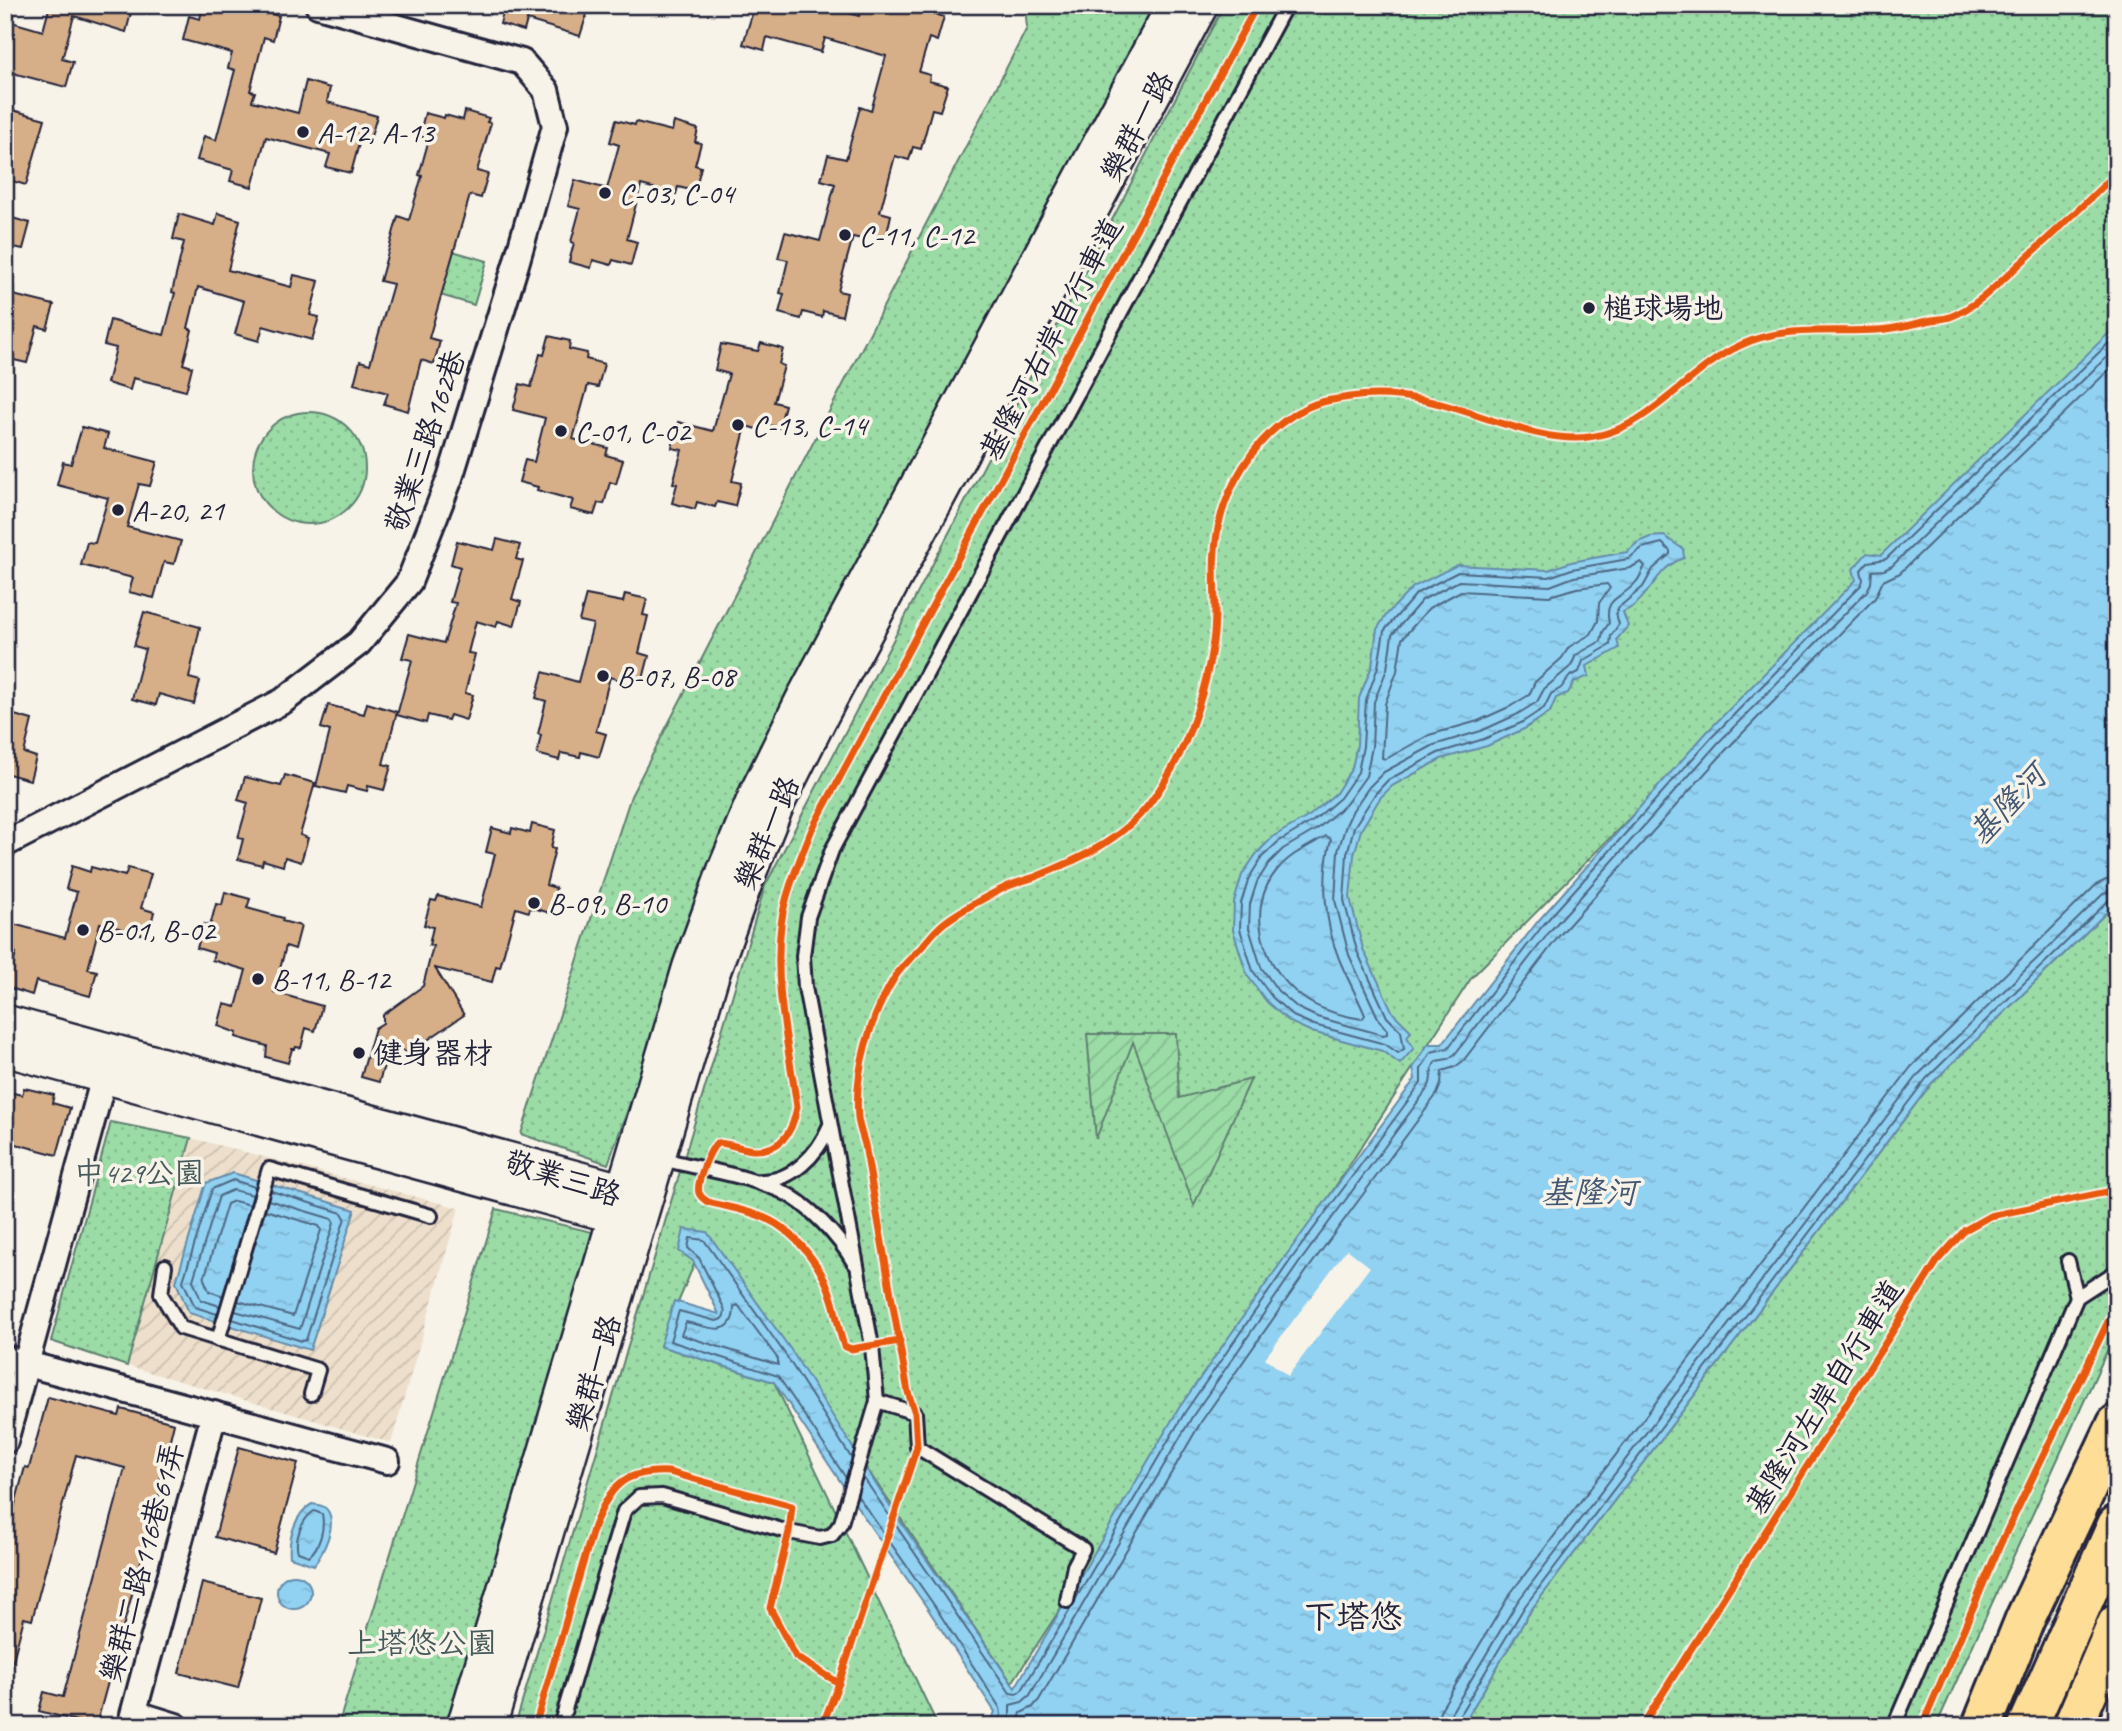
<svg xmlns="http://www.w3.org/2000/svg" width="2122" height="1731" viewBox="0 0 2122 1731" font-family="Caveat,'LXGW WenKai TC',sans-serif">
<defs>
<pattern id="industrial-furrows" width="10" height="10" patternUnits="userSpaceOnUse" patternTransform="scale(1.75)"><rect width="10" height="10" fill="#eddfcb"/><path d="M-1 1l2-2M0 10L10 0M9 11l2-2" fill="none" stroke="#cbbfaf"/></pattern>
<pattern id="park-dots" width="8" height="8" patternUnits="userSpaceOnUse" patternTransform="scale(1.75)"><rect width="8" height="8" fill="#9bdca6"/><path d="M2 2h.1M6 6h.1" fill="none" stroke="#85bc90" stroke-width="1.8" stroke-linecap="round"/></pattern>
<pattern id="garden-furrows" width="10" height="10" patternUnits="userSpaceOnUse" patternTransform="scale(1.75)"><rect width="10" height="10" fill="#9bdca6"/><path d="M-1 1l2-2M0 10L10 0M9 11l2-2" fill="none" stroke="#85bc90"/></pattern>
<pattern id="water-ripples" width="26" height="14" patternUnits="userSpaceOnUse" patternTransform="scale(1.75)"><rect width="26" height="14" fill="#91d1f2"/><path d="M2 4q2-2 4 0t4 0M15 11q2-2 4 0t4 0" fill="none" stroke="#7db3d0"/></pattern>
</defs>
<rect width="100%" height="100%" fill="#f7f3e8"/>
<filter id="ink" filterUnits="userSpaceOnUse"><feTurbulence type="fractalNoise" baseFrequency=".0143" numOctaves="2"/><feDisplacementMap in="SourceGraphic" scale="14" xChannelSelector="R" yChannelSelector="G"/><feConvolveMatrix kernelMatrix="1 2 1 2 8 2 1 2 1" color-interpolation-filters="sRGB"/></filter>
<g filter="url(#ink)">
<!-- industrial -->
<polygon fill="url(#industrial-furrows)" points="191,1138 459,1208 391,1443 128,1366"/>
<!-- park -->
<g fill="url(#park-dots)" stroke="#5e7f70" stroke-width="2">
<polygon points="1025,5 1158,5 734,816 608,1164 521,1134 631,796 1027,28"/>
<polygon points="1224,5 2117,5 2117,326 1472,977 1012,1683 707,1233 660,1346 774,1382 938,1726 515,1726 765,886"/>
<polygon points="449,250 487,261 474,305 437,294"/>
<circle cx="309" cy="468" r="56"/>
<polygon points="2117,902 2117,1329 1936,1726 1462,1726 1531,1610 1931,1084"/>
<polygon points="111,1122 191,1138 127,1366 51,1341"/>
<polygon points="496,1209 592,1232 598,1249 454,1726 338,1726"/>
</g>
<!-- garden -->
<polygon fill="url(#garden-furrows)" stroke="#5e7f70" stroke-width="2" points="1087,1034 1176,1034 1179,1098 1251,1079 1194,1205 1133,1042 1096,1139"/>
<!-- water -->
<g fill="url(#water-ripples)" stroke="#658ba9" stroke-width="2">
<polygon points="2117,325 2117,902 1931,1084 1531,1610 1462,1726 988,1726 995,1712 928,1609 870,1526 774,1382 660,1346 674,1301 719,1314 693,1261 679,1251 684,1229 707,1232 791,1350 891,1508 1015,1688 1179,1408 1287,1254 1415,1079 1413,1068 1428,1044 1442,1044 1539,920 1707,732 1856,580 1853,569 1867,553 1881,555"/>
<path d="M1664,536L1683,549L1684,558C1655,567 1651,600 1623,612L1628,626L1617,639L1619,648L1587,666L1589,676L1574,682L1568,693L1556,698L1550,712L1524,729L1487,746L1441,759L1392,786L1380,798L1361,830L1354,855L1350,898L1363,949L1393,1013L1411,1031L1407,1037L1414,1048L1400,1064L1382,1051L1312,1032L1290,1022L1267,1002L1247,975L1233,930L1234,902L1242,875L1257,853L1274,836L1309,816L1336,793L1352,768L1357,745L1359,698L1372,666L1377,629L1387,614L1413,587L1457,565L1548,570L1571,562L1627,552L1638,542L1650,537Z"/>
<polygon points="233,1173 355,1210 310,1350 189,1313 176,1282 206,1183"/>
<path d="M312,1504C318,1505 325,1505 328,1511C337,1526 323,1553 314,1565L290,1557C288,1539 295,1513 312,1504Z"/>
<circle cx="294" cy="1592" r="17"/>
</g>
<!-- pier -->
<polygon fill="#f7f3e8" points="1347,1249 1370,1267 1288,1376 1265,1358"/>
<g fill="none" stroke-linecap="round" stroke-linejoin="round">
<!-- shore -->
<g stroke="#4e6884" stroke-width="2">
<polygon points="1662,543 1670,551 1670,554 1653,569 1643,587 1618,608 1616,614 1619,624 1611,636 1610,645 1583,661 1579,672 1570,676 1561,688 1551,694 1544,708 1521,723 1484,739 1438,753 1388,780 1375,794 1354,827 1347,854 1344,900 1357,951 1387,1017 1401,1031 1404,1049 1398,1053 1385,1044 1314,1025 1293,1016 1272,997 1253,971 1240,929 1241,903 1249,878 1262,857 1278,842 1313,821 1340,798 1358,772 1363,746 1366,700 1378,667 1384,631 1417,593 1458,572 1549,577 1572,569 1628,559 1642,548"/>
<path d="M1641,562L1645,566C1642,571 1640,578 1636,582C1623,599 1603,596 1609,623L1603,632L1601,641L1576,655L1571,666L1544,689L1537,702L1516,715L1481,731L1434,745L1384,772L1369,787L1353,810L1346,825L1338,851L1335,900L1349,955L1379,1020L1387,1030V1034L1383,1035L1317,1017L1298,1008L1278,991L1261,967L1249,928L1250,904L1257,882L1269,863L1283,849L1317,829L1346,804L1366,776L1372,747L1374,702L1387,669L1392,635L1422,600L1459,581L1550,586L1574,577L1630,568Z"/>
<polygon points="1607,584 1610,588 1599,603 1598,621 1591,634 1569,647 1562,658 1535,682 1529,695 1511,706 1478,721 1429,735 1386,759 1382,758 1385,704 1397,671 1402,639 1429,608 1461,591 1549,596 1577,588"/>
<path d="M1326,836L1331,839C1321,878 1324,921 1339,959C1347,978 1357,996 1365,1015L1362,1019C1343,1016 1318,1009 1302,997C1263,968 1244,910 1277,870C1290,854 1309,846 1326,836Z"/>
<polyline points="223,1296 209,1291 204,1279 227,1204 234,1201 250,1205"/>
<polyline points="238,1301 293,1316 321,1230 319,1226 265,1210"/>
<path d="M738,1305L778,1359V1365L681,1335L686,1322C705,1326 734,1341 734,1307Z"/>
<polyline points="220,1306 201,1300 193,1280 219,1196 233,1190 253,1195"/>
<polyline points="235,1311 300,1329 334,1223 332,1219 268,1200"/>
<polyline points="217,1314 195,1307 183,1281 212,1189 233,1180 255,1187"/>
<polyline points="232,1319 302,1341 306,1340 345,1218 342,1213 271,1191"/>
<polyline points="863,1477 1010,1693 1017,1694 1022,1690 1071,1608"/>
<path d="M846,1478L778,1376L670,1341L679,1311L716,1321C723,1320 726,1315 724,1308L699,1258L688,1248L690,1238L704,1240L785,1354L852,1459"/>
<polyline points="857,1495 934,1605 1000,1708 1001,1715 996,1726"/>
<path d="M314,1511L322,1514C325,1528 320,1547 309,1556L298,1552C294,1539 302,1519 314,1511Z"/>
<polyline points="1075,1600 1185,1412 1292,1258 1421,1083 1421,1069 1431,1052 1448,1048 1544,924 1712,737 1861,585 1863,580 1861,570 1868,562 1886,559 2117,335"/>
<path d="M1006,1726L1010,1717V1705L1022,1702L1030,1695L1192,1417L1299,1263L1428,1088C1434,1077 1428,1073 1436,1061L1448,1059L1455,1054L1551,930L1718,743L1867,591L1871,583L1872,571L1884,570L1892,566L2117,347"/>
<polyline points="1017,1726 1021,1713 1033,1707 1039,1700 1201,1422 1308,1269 1437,1094 1441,1084 1442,1071 1455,1067 1463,1061 1559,936 1726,750 1875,598 1883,581 1900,573 2117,362"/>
<polyline points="1437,1726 1440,1711 1510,1594 1911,1067 2096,885 2106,880 2117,878"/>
<polyline points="1447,1726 1450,1715 1518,1601 1919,1074 2103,894 2117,889"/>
<polyline points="1456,1726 1457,1719 1525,1606 1926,1079 2109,900 2117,898"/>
</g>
</g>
<!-- building -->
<g fill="#d6af88" stroke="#22223b" stroke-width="2">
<polygon points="50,5 120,5 132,9 126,32 74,16 62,59 73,62 66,87 5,71 5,20 43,31"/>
<polygon points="203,5 238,5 279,16 273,40 264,37 250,91 255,92 252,101 298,113 306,81 330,88 327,102 377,116 369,143 360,140 351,173 326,167 330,154 266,137 252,187 230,181 233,170 197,160 204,136 216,140 235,70 228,68 232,53 183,40 189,16 200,19"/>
<polygon points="492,5 568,5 588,11 580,36 527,20 524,31 500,24 503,13 492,10"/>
<polygon points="755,5 822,5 859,16 863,5 927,5 925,11 944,17 937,41 929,38 919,72 930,75 929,81 948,86 940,111 932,109 921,149 913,147 909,160 895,156 880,212 891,215 886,238 868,234 866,240 853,237 838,291 847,293 842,316 823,311 822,317 803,312 801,319 779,313 784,294 780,293 788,260 778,258 785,232 820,241 835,184 821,180 828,155 846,159 860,107 871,111 886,56 825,38 821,52 767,37 764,50 743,44"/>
<polygon points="5,108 45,119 26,185 5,179"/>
<polygon points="465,111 489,118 487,122 491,123 477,171 488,174 481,198 470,195 429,338 440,341 434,364 421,360 408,411 384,404 388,393 354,384 360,361 370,364 393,284 380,281 398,216 409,220 422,176 419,175 429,139 419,136 425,113 444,118 445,115 463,120"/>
<polygon points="616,120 635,125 636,122 672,131 674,122 698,129 695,142 701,143 695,165 701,167 695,191 678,187 676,194 641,185 627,239 637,242 631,265 613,260 611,265 593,260 591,268 569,262 574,243 571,242 580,209 568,206 575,180 607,189 619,145 610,142"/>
<polygon points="218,213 240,220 228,270 291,287 294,275 319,281 310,315 319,317 312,340 263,326 259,341 235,334 244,301 198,287 188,328 192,330 183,364 192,367 186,391 133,378 130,390 107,383 116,348 104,345 110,320 164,335 175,293 172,292 184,242 173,239 179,214 215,225"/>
<polygon points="5,216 30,223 23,249 5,245"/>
<polygon points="5,293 54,305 47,329 37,326 27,363 5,358"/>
<polygon points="549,336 570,341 569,349 587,353 586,359 604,364 598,387 588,385 573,439 608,448 606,455 623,460 616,484 610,482 604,504 598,503 594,515 570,509 573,500 537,490 538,487 519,482 525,460 534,462 545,418 513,410 520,384 531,387 540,354 544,355"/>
<polygon points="761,343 783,349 779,364 784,366 774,402 785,405 779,428 761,423 760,430 746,426 732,481 741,483 735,506 717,502 715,507 697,502 695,509 672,503 677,484 673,483 682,450 672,448 678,422 713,431 729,374 715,370 721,344 758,351"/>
<polygon points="82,427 108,434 104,448 157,462 150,486 139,484 127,527 181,541 174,564 164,562 154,598 129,592 133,578 81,565 87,542 95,543 108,498 57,485 63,462 71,464"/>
<polygon points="497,539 520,545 516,559 523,561 512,599 521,602 514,626 498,621 496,627 476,621 468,653 475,654 465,693 473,695 466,720 450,715 448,720 428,715 426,723 397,715 412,660 402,658 409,634 444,643 456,603 450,602 460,567 451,564 457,541 494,550"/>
<polygon points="625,594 647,599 643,615 648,616 639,653 649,656 643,679 626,674 624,681 610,677 596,731 606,734 599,757 581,752 580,757 561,753 559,760 537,754 541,735 538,734 546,701 536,698 543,672 578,682 593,624 579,621 586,595 623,602"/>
<polygon points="144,612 200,627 189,678 200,681 194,704 159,694 156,705 132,699 145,649 134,646"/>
<polygon points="367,703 397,712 383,764 391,766 384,790 368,786 367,791 347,786 345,793 316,786 330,731 321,728 328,705 364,714"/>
<polygon points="11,714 32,720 24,753 36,757 30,780 5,773 5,732"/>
<polygon points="285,775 315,783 300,835 308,838 301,862 285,857 283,866 263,860 262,865 238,859 243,839 238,838 248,803 238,800 245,777 281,786"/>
<polygon points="532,824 555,830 551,848 555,849 546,885 556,888 550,913 530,907 529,912 516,908 500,967 496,966 492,982 435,968 464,1015 407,1054 392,1039 379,1082 361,1077 375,1028 383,1023 383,1015 423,986 433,946 429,945 433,927 424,925 431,900 436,901 438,896 481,907 495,854 486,852 492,828 511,833 512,828 530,833"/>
<polygon points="72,866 90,872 91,867 125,876 128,868 151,874 141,908 154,912 148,936 100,923 88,969 97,971 90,996 36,981 32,995 7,987 16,953 5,950 13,924 65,938 77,892 66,889"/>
<polygon points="225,892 250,899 247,908 283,918 282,921 301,926 295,949 286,946 274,992 322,1006 315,1031 306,1028 301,1048 296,1047 295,1049 292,1049 288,1063 266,1057 267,1046 236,1037 237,1033 218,1026 224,1004 236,1007 246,970 212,960 214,953 197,948 204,924 210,926 216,904 222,905"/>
<polygon points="24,1088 54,1095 52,1103 70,1108 57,1155 5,1141 5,1091 22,1095"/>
<polygon points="48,1397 119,1416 121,1409 174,1423 160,1480 163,1481 96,1726 39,1711 44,1692 63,1697 125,1468 76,1455 32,1620 24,1618 11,1668 5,1668 5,1541 25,1467 29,1468"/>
<polygon points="239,1447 298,1463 274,1553 215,1537"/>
<polygon points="202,1583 261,1598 238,1688 179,1673"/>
</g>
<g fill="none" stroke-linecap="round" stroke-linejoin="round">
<defs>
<g id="lane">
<path d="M659,1158C699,1169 743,1174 781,1191C809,1204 839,1237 854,1263"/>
<path d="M760,1181C792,1182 818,1154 829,1127"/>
<polyline points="2068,1261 2077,1297"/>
<polyline points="165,1266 161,1294 181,1328 318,1370 311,1394"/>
<polyline points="218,1340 269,1169 431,1216"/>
<polyline points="877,1401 915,1413 917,1447 1083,1549 1074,1566 1067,1601"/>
<polyline points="560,1726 624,1511 639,1497 662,1496 789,1532 820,1538 832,1535 841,1523 877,1401 872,1346 805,987 803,956 808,917 832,850 1286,5"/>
<polyline points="1894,1726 2077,1297 2117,1271"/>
</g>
<g id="street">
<polyline points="5,844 283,701 359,643 409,582 450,478 516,264 555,126 546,90 522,62 318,5"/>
<polyline points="5,1358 387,1461"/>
<polyline points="5,1441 104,1077"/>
<polyline points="134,1713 176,1726"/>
<polyline points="130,1726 214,1414"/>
</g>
<g id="secondary">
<polyline points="5,1022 624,1191 638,1206"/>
<polyline points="5,1049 593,1210 616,1216 636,1211"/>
<polyline points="464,1726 690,966 725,869 757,792 803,699 1174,5"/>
<polyline points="489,1726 712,975 747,878 778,802 822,714 1201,5"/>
</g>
<g id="highway">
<polyline points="1982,1726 2025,1619 2117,1424"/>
<polyline points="2028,1726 2117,1525"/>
<polyline points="2073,1726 2117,1624"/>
</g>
</defs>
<!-- lane casing -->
<use href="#lane" stroke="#22223b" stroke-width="18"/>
<!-- street casing -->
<use href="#street" stroke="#22223b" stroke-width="30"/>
<!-- secondary casing -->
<use href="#secondary" stroke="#22223b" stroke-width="38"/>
<!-- highway casing -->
<use href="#highway" stroke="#22223b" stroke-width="44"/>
<!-- lane -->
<use href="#lane" stroke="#f7f3e8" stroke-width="12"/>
<!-- street -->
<use href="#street" stroke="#f7f3e8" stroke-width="24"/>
<!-- secondary -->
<use href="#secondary" stroke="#f7f3e8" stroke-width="33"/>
<!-- highway -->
<use href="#highway" stroke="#fedd96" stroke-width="38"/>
<defs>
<g id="cycleway">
<path d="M900,1341L851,1349L844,1346C838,1330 837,1314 832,1299C823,1267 795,1231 765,1218C747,1210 726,1207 708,1202C704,1199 701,1198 699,1193C696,1183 709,1150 717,1143C730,1143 743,1150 756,1150C783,1150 793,1130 797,1107C789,1048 773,985 781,925C785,892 800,860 812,829L1257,5"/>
<path d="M535,1726L594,1526C611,1486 622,1470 669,1472L792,1506L789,1532L770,1608L796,1657L839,1683"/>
<path d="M822,1726L839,1683L917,1447L915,1413L908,1392L865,1145C863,1137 859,1127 858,1118C854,1071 870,1017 895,977C901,967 911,958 919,950C927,941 935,930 944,923C960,911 982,899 1000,890C1011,884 1023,881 1035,877C1076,861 1122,840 1150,803C1186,755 1204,701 1213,642C1218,611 1212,580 1215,550C1219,494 1255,432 1306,408C1319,401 1336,399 1350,397C1400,389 1448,405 1494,421C1521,429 1547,438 1575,438C1646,438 1682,372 1741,345C1783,325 1832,333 1877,330C1896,329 1913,324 1932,320C1938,319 1944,319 1950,317C1978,306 2001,281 2023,261C2055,232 2087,203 2117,172"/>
<polyline points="1642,1726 1938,1260 1965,1230 1990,1216 2117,1190"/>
<polyline points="1922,1726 2000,1545 2117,1303"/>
</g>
</defs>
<!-- cycleway casing -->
<use href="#cycleway" stroke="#f7f3e8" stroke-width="11"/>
<!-- cycleway -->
<use href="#cycleway" stroke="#e8590c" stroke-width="7"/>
</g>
</g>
<!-- markers -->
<g fill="#22223b" stroke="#f7f3e8" stroke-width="2.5">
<circle cx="303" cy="132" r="7"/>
<circle cx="605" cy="193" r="7"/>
<circle cx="845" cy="235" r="7"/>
<circle cx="1589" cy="308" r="7"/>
<circle cx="738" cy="425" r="7"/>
<circle cx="561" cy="431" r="7"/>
<circle cx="118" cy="510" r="7"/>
<circle cx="603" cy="676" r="7"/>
<circle cx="534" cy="903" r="7"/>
<circle cx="83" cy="930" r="7"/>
<circle cx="258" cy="979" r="7"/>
<circle cx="359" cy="1053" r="7"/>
</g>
<g text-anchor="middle" stroke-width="7" stroke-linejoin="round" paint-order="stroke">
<!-- street labels -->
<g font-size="30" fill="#22223b" stroke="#f7f3e8">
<text transform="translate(1137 126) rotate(-62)" y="10">樂群一路</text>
<text transform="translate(1051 339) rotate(-62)" y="10">基隆河右岸自行車道</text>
<text transform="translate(425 441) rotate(-71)" y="10">敬業三路162巷</text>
<text transform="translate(767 833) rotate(-67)" y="10">樂群一路</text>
<text transform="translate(563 1178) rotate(18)" y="10">敬業三路</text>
<text transform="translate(594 1373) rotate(-73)" y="10">樂群一路</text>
<text transform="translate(1824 1397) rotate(-58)" y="10">基隆河左岸自行車道</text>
<text transform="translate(142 1562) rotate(-75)" y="10">樂群二路116巷61弄</text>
</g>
<!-- poi labels -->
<g font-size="30" fill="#22223b" stroke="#f7f3e8" text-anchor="start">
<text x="317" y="142">A-12, A-13</text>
<text x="619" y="203">C-03, C-04</text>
<text x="859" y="245">C-11, C-12</text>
<text x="1603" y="318">槌球場地</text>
<text x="752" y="435">C-13, C-14</text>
<text x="575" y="441">C-01, C-02</text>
<text x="132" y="520">A-20, 21</text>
<text x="617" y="686">B-07, B-08</text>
<text x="548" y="913">B-09, B-10</text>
<text x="97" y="940">B-01, B-02</text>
<text x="272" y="989">B-11, B-12</text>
<text x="373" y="1063">健身器材</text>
</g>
<!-- park labels -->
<g font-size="30" fill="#465a5b" stroke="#f7f3e8">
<text x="139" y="1183">中429公園</text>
<text x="422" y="1653">上塔悠公園</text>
</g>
<!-- water labels -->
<g font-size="32" font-style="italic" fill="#435772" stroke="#f7f3e8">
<text transform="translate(2007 804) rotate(-46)" y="11">基隆河</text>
<text x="1589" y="1203">基隆河</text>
</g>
<!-- quarter labels -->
<g font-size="33" fill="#22223b" stroke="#f7f3e8">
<text x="1353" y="1628">下塔悠</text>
</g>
</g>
<!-- margin -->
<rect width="2122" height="1731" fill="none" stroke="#f7f3e8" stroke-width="28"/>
<rect x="14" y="14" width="2094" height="1703" fill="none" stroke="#22223b" stroke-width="2.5" filter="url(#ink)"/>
</svg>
